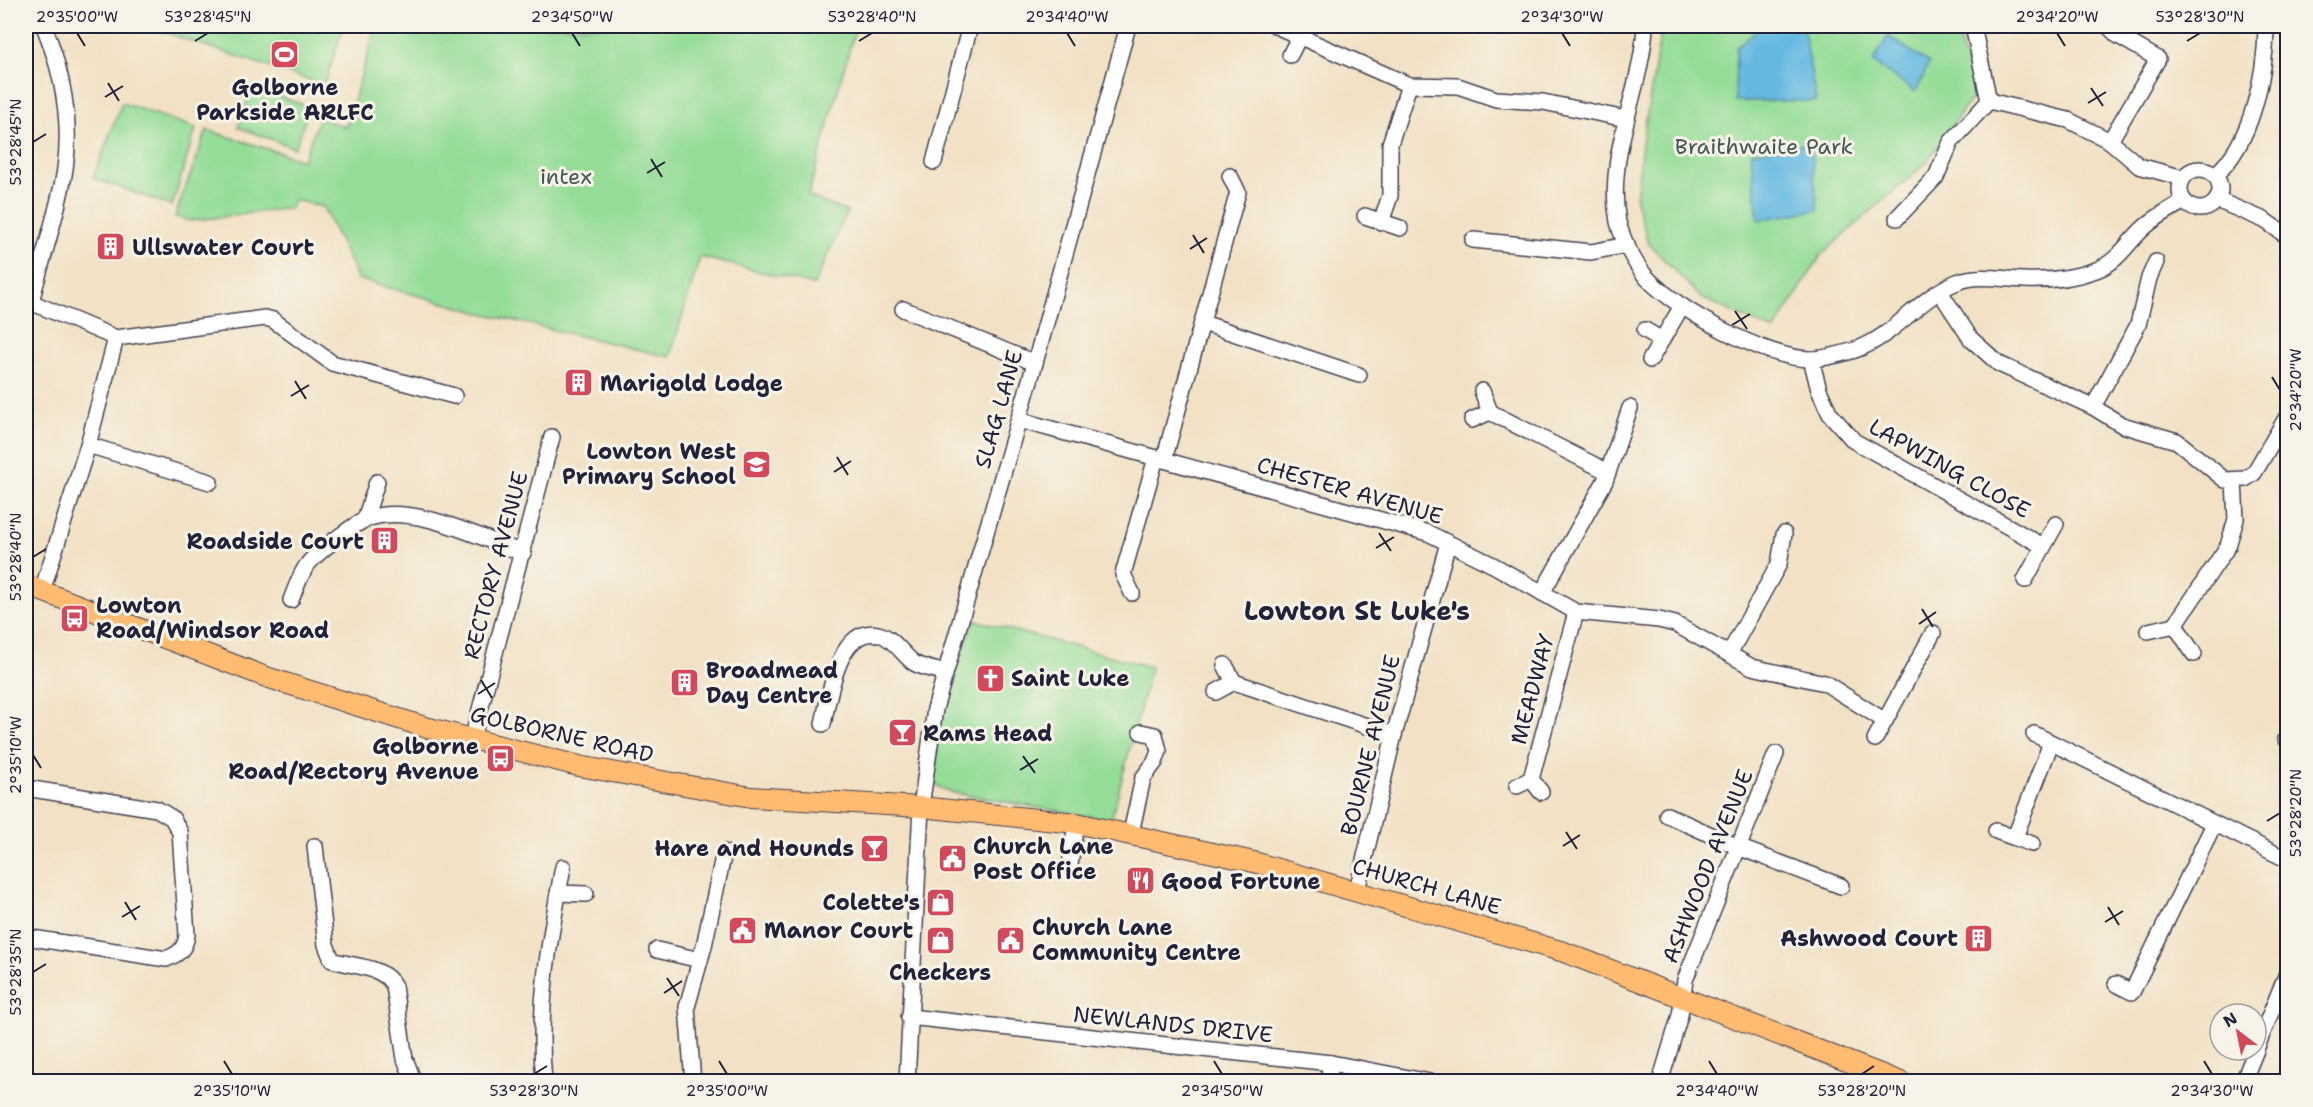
<svg xmlns="http://www.w3.org/2000/svg" width="2313" height="1107" viewBox="0 0 2313 1107" font-family="'Shantell Sans',sans-serif">
<rect width="100%" height="100%" fill="#f7f3e8"/>
<filter id="ink" filterUnits="userSpaceOnUse"><feTurbulence type="fractalNoise" baseFrequency=".0167" numOctaves="2"/><feDisplacementMap in="SourceGraphic" scale="12" xChannelSelector="R" yChannelSelector="G"/><feConvolveMatrix kernelMatrix="1 2 1 2 8 2 1 2 1" color-interpolation-filters="sRGB"/></filter>
<filter id="wash" filterUnits="userSpaceOnUse"><feTurbulence type="fractalNoise" baseFrequency=".008" numOctaves="4" result="noise"/><feDisplacementMap in="SourceGraphic" scale="24" xChannelSelector="R" yChannelSelector="G"/><feGaussianBlur stdDeviation="1.35" result="paint"/><feColorMatrix in="noise" values="0 0 0 0 0 0 0 0 0 0 0 0 0 0 0 0 0 1.4 0 .05"/><feComposite in="paint" operator="in"/></filter>
<g filter="url(#wash)">
<rect width="100%" height="100%" fill="#f2e1c5"/>
<!-- green -->
<g fill="#95dd97" stroke="#5c8069" stroke-width="1.5">
<polygon points="145,26 344,26 324,85"/>
<polygon points="376,26 856,26 808,196 847,212 814,285 700,257 670,357 477,312 358,279 323,207 294,200 291,208 190,221 175,216 207,130 303,160 319,118 346,127"/>
<polygon points="1662,26 1955,26 1975,93 1926,163 1821,255 1774,331 1701,298 1648,243 1636,200 1642,143"/>
<polygon points="252,87 310,107 295,148 238,127"/>
<polygon points="122,103 196,128 172,206 93,178"/>
<polygon points="974,620 1151,667 1111,820 949,792 934,784 941,711"/>
</g>
<!-- water -->
<g fill="#65b9e1" stroke="#446e8e" stroke-width="1.5">
<polygon points="1762,26 1804,30 1816,101 1735,101 1736,47"/>
<polygon points="1888,36 1929,63 1916,92 1873,62"/>
<polygon points="1810,143 1818,210 1758,220 1751,152"/>
</g>
</g>
<g filter="url(#ink)">
<g fill="none" stroke-linecap="round" stroke-linejoin="round">
<defs>
<g id="minor">
<polyline points="1276,26 1409,85 1458,86 1496,99 1543,102 1626,119"/>
<path d="M1645,26C1642,91 1605,155 1618,222C1623,241 1634,263 1647,278C1677,310 1767,359 1811,359C1825,359 1841,354 1855,350C1894,337 1918,298 1957,282C1977,274 2002,279 2024,280C2047,281 2074,278 2096,270C2119,262 2128,241 2146,226C2157,216 2171,209 2184,201"/>
<polyline points="1973,26 1989,101"/>
<polyline points="2108,26 2117,35 2158,59 2110,141"/>
<polyline points="1290,55 1299,37"/>
<polyline points="1989,101 2068,120 2110,141 2139,166 2183,178"/>
<polyline points="934,162 970,26"/>
<circle cx="2200" cy="189" r="20"/>
<path d="M2215,175C2252,144 2266,72 2266,26"/>
<polyline points="2217,200 2264,220 2288,237"/>
<polyline points="1365,216 1400,228"/>
<polyline points="1897,218 1936,177 1951,142 1989,101"/>
<polyline points="1381,222 1390,196 1390,144 1409,85"/>
<polyline points="1473,240 1591,252 1627,245"/>
<polyline points="1940,292 1971,339 1999,364 2093,407 2122,425 2177,441 2225,480 2245,479 2254,473 2288,415"/>
<polyline points="26,300 116,338 265,318 273,320 332,363 454,396"/>
<path d="M31,302C41,261 59,210 65,169C72,120 62,71 44,26"/>
<polyline points="903,309 1035,363"/>
<polyline points="1203,323 1359,375"/>
<polyline points="1645,330 1662,340"/>
<polyline points="1811,359 1819,390 1830,414 1854,441 2043,546"/>
<polyline points="1650,360 1682,306"/>
<polyline points="2093,407 2138,325 2149,278 2156,262"/>
<polyline points="1490,412 1608,472"/>
<polyline points="1019,420 1428,533 1495,566 1576,612 1659,620 1675,624 1752,667 1825,683 1885,721"/>
<polyline points="1472,420 1490,412 1482,391"/>
<polyline points="88,445 210,482"/>
<polyline points="1164,460 1238,192 1230,176"/>
<polyline points="365,519 377,482"/>
<polyline points="2025,580 2056,524"/>
<polyline points="42,591 88,445 116,338"/>
<polyline points="1132,593 1123,574 1156,458"/>
<polyline points="1542,593 1605,481 1630,408"/>
<path d="M291,600C304,565 306,562 336,539C346,532 356,523 367,519C411,502 480,538 523,553"/>
<polyline points="2175,625 2228,546 2236,519 2234,481"/>
<polyline points="2148,631 2175,625 2194,654"/>
<polyline points="1729,654 1779,564 1784,534"/>
<polyline points="1234,682 1394,735"/>
<polyline points="1216,692 1234,682 1225,665"/>
<path d="M823,724C829,698 838,626 878,634C893,637 902,654 914,663C922,668 935,670 945,672"/>
<polyline points="2034,734 2288,860"/>
<polyline points="1875,739 1933,633"/>
<polyline points="2286,739 2288,737"/>
<polyline points="472,740 552,437"/>
<polyline points="1531,779 1576,612"/>
<polyline points="1531,779 1541,792"/>
<polyline points="1517,786 1531,779"/>
<path d="M26,788L157,809L172,818L180,832L187,935C185,949 179,954 166,959L26,937"/>
<polyline points="1667,815 1738,847 1841,886"/>
<polyline points="1996,831 2032,844"/>
<polyline points="1131,833 1143,778 1155,762 1159,751 1155,735 1141,732"/>
<polyline points="2015,837 2051,743"/>
<path d="M315,846L326,945L332,960C353,967 383,965 394,986L405,1059L414,1082"/>
<polyline points="1070,865 1076,823"/>
<polyline points="1357,890 1394,735 1448,543"/>
<polyline points="558,893 586,894"/>
<polyline points="657,950 700,960"/>
<polyline points="2116,984 2132,992 2214,824"/>
<polyline points="909,1017 1331,1063 1430,1082"/>
<polyline points="2256,1049 2288,971"/>
<path d="M544,1082C537,1006 549,941 563,867"/>
<polyline points="693,1082 687,1007 704,946 724,852"/>
<polyline points="907,1082 921,807 935,709 1035,363 1128,26"/>
<polyline points="1328,1082 1331,1063"/>
<polyline points="1660,1082 1680,1015 1685,980 1776,754"/>
<polyline points="2243,1082 2256,1050"/>
</g>
<polyline id="major" points="26,585 266,677 425,727 579,766 751,797 921,807 1076,823 1254,862 1564,952 1901,1082"/>
</defs>
<!-- minor casing -->
<use href="#minor" stroke="#413f50" stroke-width="18"/>
<!-- major casing -->
<use href="#major" stroke="#413f50" stroke-width="22"/>
<!-- minor -->
<use href="#minor" stroke="#fff" stroke-width="15"/>
<!-- major -->
<use href="#major" stroke="#ffbb71" stroke-width="20"/>
</g>
</g>
<!-- ticks -->
<path fill="none" stroke="#22223b" stroke-width="2" d="M77,33L85,46M572,33L580,46M1067,33L1075,46M1562,33L1570,46M2057,33L2065,46M195,41L208,33M859,41L872,33M2187,41L2200,33M108,83L119,101M2091,88L2103,106M105,97L123,86M2088,103L2106,92M33,142L46,134M651,159L662,177M647,173L665,162M1193,235L1204,253M1190,249L1207,238M1735,311L1747,329M1732,325L1750,314M2272,377L2280,390M295,381L306,399M291,396L309,385M837,457L848,475M834,472L851,461M1379,533L1391,551M1376,548L1394,537M33,557L46,549M1922,609L1933,627M1919,624L1936,612M481,680L492,698M478,694L495,683M33,755L41,768M1023,756L1035,773M1020,770L1038,759M2267,821L2280,813M1566,832L1577,849M1563,846L1580,835M125,902L136,920M2108,907L2119,925M122,917L140,906M2105,922L2123,911M33,972L46,964M667,978L679,996M664,993L682,981M224,1061L232,1074M719,1061L727,1074M1214,1061L1222,1074M1709,1061L1717,1074M2204,1061L2212,1074M534,1074L547,1066M1862,1074L1874,1066"/>
<!-- icons -->
<defs>
<symbol id="stadium-square" viewBox="-11 -11 22 22"><rect x="-9" y="-9" width="18" height="18" rx="4" fill="#d1495b" stroke="#f7f3e8"/><path d="M0-5a6.5 5 0 1 0 0 10a6.5 5 0 1 0 0-10ZM-3.5-1.8h7v3.6h-7Z" fill="#fff"/></symbol>
<symbol id="building-square" viewBox="-11 -11 22 22"><rect x="-9" y="-9" width="18" height="18" rx="4" fill="#d1495b" stroke="#f7f3e8"/><path d="M-4-6H4V6H1V3H-1V6H-4ZM-2.5-4.3h1.7v1.8h-1.7ZM.8-4.3h1.7v1.8H.8ZM-2.5-1h1.7V.8h-1.7ZM.8-1h1.7V.8H.8Z" fill="#fff"/></symbol>
<symbol id="school-square" viewBox="-11 -11 22 22"><rect x="-9" y="-9" width="18" height="18" rx="4" fill="#d1495b" stroke="#f7f3e8"/><path d="M0-5L7-2L0 1L-7-2ZM-4 1L0 2.5L4 1V4Q0 6-4 4Z" fill="#fff"/></symbol>
<symbol id="bus-square" viewBox="-11 -11 22 22"><rect x="-9" y="-9" width="18" height="18" rx="4" fill="#d1495b" stroke="#f7f3e8"/><path d="M-5-6H5V4H4V6H2V4H-2V6H-4V4H-5ZM-3.5-4V0h7V-4ZM-3.5 1.2v1.5H-2V1.2ZM2 1.2v1.5H3.5V1.2Z" fill="#fff"/></symbol>
<symbol id="church-square" viewBox="-11 -11 22 22"><rect x="-9" y="-9" width="18" height="18" rx="4" fill="#d1495b" stroke="#f7f3e8"/><path d="M-1.2-6h2.4v3.5h3.3v2.4h-3.3V6h-2.4V-.1h-3.3v-2.4h3.3Z" fill="#fff"/></symbol>
<symbol id="bar-square" viewBox="-11 -11 22 22"><rect x="-9" y="-9" width="18" height="18" rx="4" fill="#d1495b" stroke="#f7f3e8"/><path d="M-6-5H6L.8 .8V4.5H3.5V6h-7V4.5H-.8V.8Z" fill="#fff"/></symbol>
<symbol id="civic-square" viewBox="-11 -11 22 22"><rect x="-9" y="-9" width="18" height="18" rx="4" fill="#d1495b" stroke="#f7f3e8"/><path d="M-.6-6.5H3V-4.5H.6V-3L4-1V1h2V6H-6V1h2V-1L-.6-3ZM-1.2 2.5V6h2.4V2.5Z" fill="#fff"/></symbol>
<symbol id="restaurant-square" viewBox="-11 -11 22 22"><rect x="-9" y="-9" width="18" height="18" rx="4" fill="#d1495b" stroke="#f7f3e8"/><path d="M-5-6h1v4h1v-4h1v4h1v-4h1v5L-1.5 .5V6h-2V.5L-5-1ZM5-6V6H3V1.5H1.5Q1.5-4 5-6Z" fill="#fff"/></symbol>
<symbol id="shop-square" viewBox="-11 -11 22 22"><rect x="-9" y="-9" width="18" height="18" rx="4" fill="#d1495b" stroke="#f7f3e8"/><path d="M-5-2.5h2.3a2.7 3.5 0 0 1 5.4 0H5L5.5 6h-11ZM-1.5-2.5h3a1.5 2.3 0 0 0-3 0Z" fill="#fff"/></symbol>
</defs>
<g fill-rule="evenodd">
<use href="#stadium-square" x="268" y="38" width="33" height="33"/>
<use href="#building-square" x="94" y="230" width="33" height="33"/>
<use href="#building-square" x="562" y="366" width="33" height="33"/>
<use href="#school-square" x="740" y="448" width="33" height="33"/>
<use href="#building-square" x="368" y="524" width="33" height="33"/>
<use href="#bus-square" x="58" y="602" width="33" height="33"/>
<use href="#church-square" x="974" y="662" width="33" height="33"/>
<use href="#building-square" x="668" y="666" width="33" height="33"/>
<use href="#bar-square" x="886" y="716" width="33" height="33"/>
<use href="#bus-square" x="484" y="742" width="33" height="33"/>
<use href="#bar-square" x="858" y="832" width="33" height="33"/>
<use href="#civic-square" x="936" y="842" width="33" height="33"/>
<use href="#restaurant-square" x="1124" y="864" width="33" height="33"/>
<use href="#shop-square" x="924" y="886" width="33" height="33"/>
<use href="#civic-square" x="726" y="914" width="33" height="33"/>
<use href="#building-square" x="1962" y="922" width="33" height="33"/>
<use href="#shop-square" x="924" y="924" width="33" height="33"/>
<use href="#civic-square" x="994" y="924" width="33" height="33"/>
</g>
<g text-anchor="middle" stroke-width="6" stroke-linejoin="round" paint-order="stroke">
<!-- poi labels -->
<g font-size="22" font-weight="bold" fill="#22223b" stroke="#f7f3e8" text-anchor="start">
<text x="285" y="95" text-anchor="middle">Golborne<tspan x="285" dy="25">Parkside ARLFC</tspan></text>
<text x="132" y="255">Ullswater Court</text>
<text x="600" y="391">Marigold Lodge</text>
<text x="736" y="459" text-anchor="end">Lowton West<tspan x="736" dy="25">Primary School</tspan></text>
<text x="364" y="549" text-anchor="end">Roadside Court</text>
<text x="96" y="613">Lowton<tspan x="96" dy="25">Road/Windsor Road</tspan></text>
<text x="706" y="678">Broadmead<tspan x="706" dy="25">Day Centre</tspan></text>
<text x="1011" y="686">Saint Luke</text>
<text x="923" y="741">Rams Head</text>
<text x="479" y="754" text-anchor="end">Golborne<tspan x="479" dy="25">Road/Rectory Avenue</tspan></text>
<text x="973" y="854">Church Lane<tspan x="973" dy="25">Post Office</tspan></text>
<text x="854" y="856" text-anchor="end">Hare and Hounds</text>
<text x="1161" y="889">Good Fortune</text>
<text x="920" y="910" text-anchor="end">Colette's</text>
<text x="1032" y="935">Church Lane<tspan x="1032" dy="25">Community Centre</tspan></text>
<text x="764" y="938">Manor Court</text>
<text x="1958" y="946" text-anchor="end">Ashwood Court</text>
<text x="940" y="980" text-anchor="middle">Checkers</text>
</g>
<!-- park labels -->
<g font-size="22" fill="#445a57" stroke="#f7f3e8">
<text x="1764" y="154">Braithwaite Park</text>
<text x="566" y="184">intex</text>
</g>
<!-- street labels -->
<g font-size="22" fill="#22223b" stroke="#f7f3e8">
<text transform="translate(998 409) rotate(-74)" y="8">SLAG LANE</text>
<text transform="translate(1950 468) rotate(29)" y="8">LAPWING CLOSE</text>
<text transform="translate(1350 490) rotate(16)" y="8">CHESTER AVENUE</text>
<text transform="translate(495 565) rotate(-75)" y="8">RECTORY AVENUE</text>
<text transform="translate(1532 689) rotate(-75)" y="8">MEADWAY</text>
<text transform="translate(562 734) rotate(13)" y="8">GOLBORNE ROAD</text>
<text transform="translate(1370 745) rotate(-76)" y="8">BOURNE AVENUE</text>
<text transform="translate(1707 866) rotate(-68)" y="8">ASHWOOD AVENUE</text>
<text transform="translate(1427 886) rotate(16)" y="8">CHURCH LANE</text>
<text transform="translate(1173 1024) rotate(6)" y="8">NEWLANDS DRIVE</text>
</g>
<!-- quarter labels -->
<g font-size="26" font-weight="bold" fill="#22223b" stroke="#f7f3e8">
<text x="1357" y="620">Lowton St Luke's</text>
</g>
</g>
<!-- margin -->
<rect width="2313" height="1107" fill="none" stroke="#f7f3e8" stroke-width="66"/>
<!-- north arrow -->
<g transform="translate(2238 1032) rotate(328)"><circle r="28" fill="#f7f3e8" stroke="#a29fa3" stroke-width="1.5"/>
<path d="M0-4.5L10 22L0 15L-10 22Z" fill="#d1495b"/>
<text y="-9" font-size="16" font-weight="bold" text-anchor="middle" fill="#22223b">N</text>
</g>
<rect x="33" y="33" width="2247" height="1041" fill="none" stroke="#22223b" stroke-width="2"/>
<g font-size="15" text-anchor="middle" fill="#22223b">
<text x="77" y="22">2°35'00"W</text>
<text x="208" y="22">53°28'45"N</text>
<text x="572" y="22">2°34'50"W</text>
<text x="872" y="22">53°28'40"N</text>
<text x="1067" y="22">2°34'40"W</text>
<text x="1562" y="22">2°34'30"W</text>
<text x="2057" y="22">2°34'20"W</text>
<text x="2200" y="22">53°28'30"N</text>
<text transform="translate(16 142) rotate(-90)" y="5">53°28'45"N</text>
<text transform="translate(2296 390) rotate(-90)" y="5">2°34'20"W</text>
<text transform="translate(16 557) rotate(-90)" y="5">53°28'40"N</text>
<text transform="translate(16 755) rotate(-90)" y="5">2°35'10"W</text>
<text transform="translate(2296 813) rotate(-90)" y="5">53°28'20"N</text>
<text transform="translate(16 972) rotate(-90)" y="5">53°28'35"N</text>
<text x="232" y="1096">2°35'10"W</text>
<text x="534" y="1096">53°28'30"N</text>
<text x="727" y="1096">2°35'00"W</text>
<text x="1222" y="1096">2°34'50"W</text>
<text x="1717" y="1096">2°34'40"W</text>
<text x="1862" y="1096">53°28'20"N</text>
<text x="2212" y="1096">2°34'30"W</text>
</g>
</svg>
